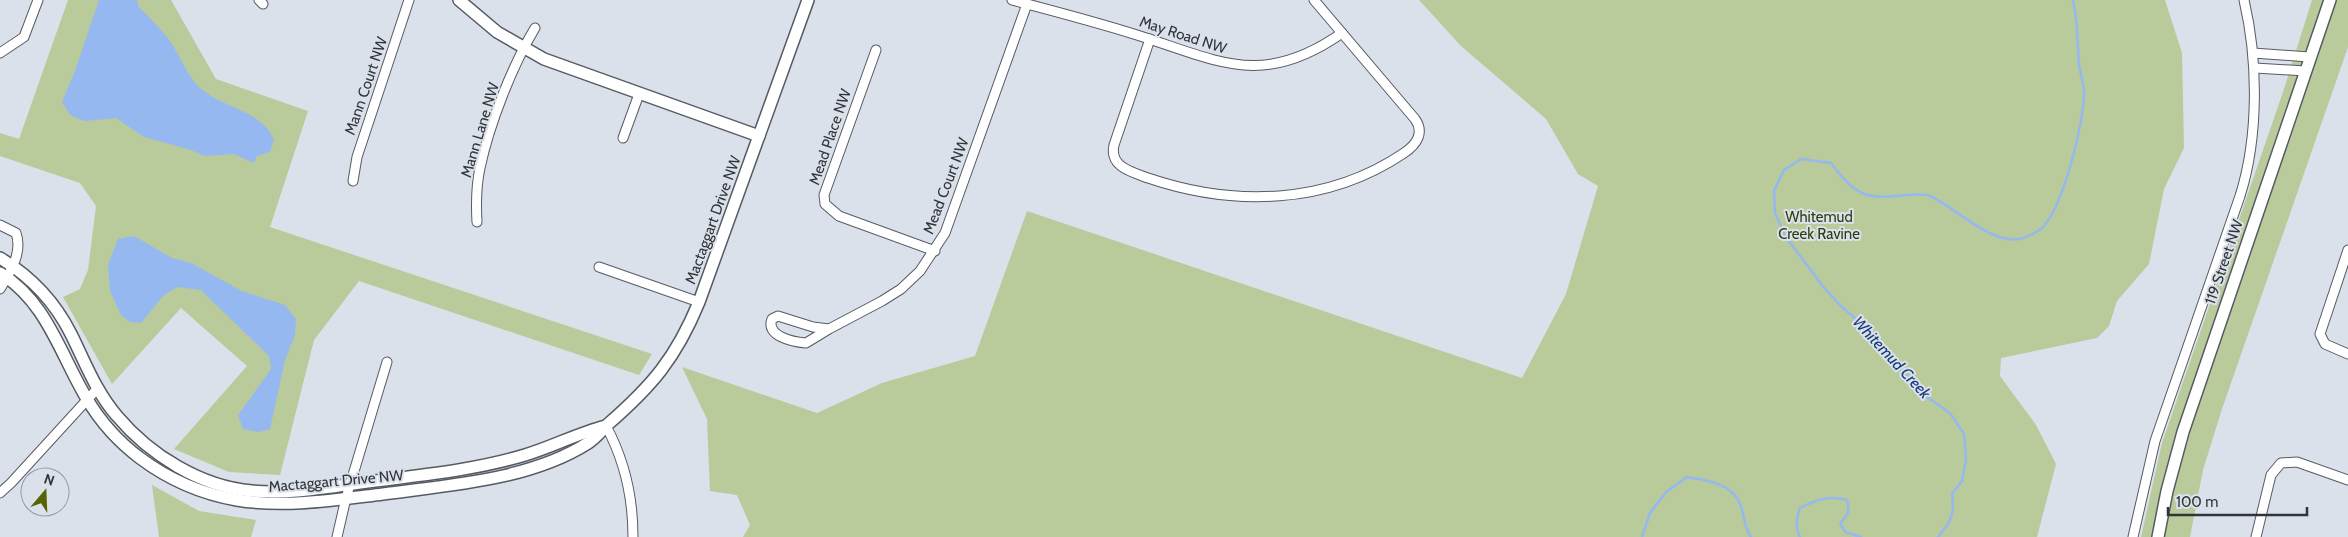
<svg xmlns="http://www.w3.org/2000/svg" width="2348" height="537" viewBox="0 0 2348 537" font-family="Cabin,sans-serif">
<rect width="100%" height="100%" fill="#dae1ea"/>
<!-- green -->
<g fill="#b9ca9b">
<polygon points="68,0 171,0 216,79 308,111 270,227 652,354 639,375 359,281 314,340 280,475 229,472 174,449 247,366 181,308 112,384 63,297 80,289 88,270 96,206 80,183 0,156 0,133 19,139"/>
<polygon points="1419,0 2165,0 2182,53 2184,148 2164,189 2149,264 2117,301 2109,326 2097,338 2001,358 2000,376 2036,425 2056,464 2037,537 743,537 750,525 737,495 710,491 707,419 682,367 817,413 882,383 975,356 1027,211 1522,378 1566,294 1598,186 1578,174 1546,119 1461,46"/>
<polygon points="2312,0 2348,0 2348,47 2222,409 2203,470 2190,537 2141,537 2162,443 2283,92"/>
<polygon points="152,485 199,511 256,520 251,537 159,537"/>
</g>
<!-- water -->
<g fill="#95b8f1">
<path d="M99,0H137L138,6C148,16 158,26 167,37C180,53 187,79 204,91C227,109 263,112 274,140L270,152L257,156L254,163L234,154L204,156L191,150L144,137L116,118L84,121L70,115L62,102L75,71Z"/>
<polygon points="134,236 172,258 191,263 242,291 285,305 296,319 295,335 285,360 270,429 258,432 243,429 238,415 271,369 269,356 201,290 177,287 163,296 141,323 130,322 121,315 110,291 108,265 118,239"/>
</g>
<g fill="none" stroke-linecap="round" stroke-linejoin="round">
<!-- stream -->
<g stroke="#95b8f1" stroke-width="2.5">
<path d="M1642,537L1650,513L1666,492L1687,477C1706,480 1732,483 1740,504C1745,516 1743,525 1751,537"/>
<path d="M1800,537C1795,527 1796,519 1800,508C1815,500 1829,495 1847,500C1850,511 1848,516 1840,523L1845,532L1861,537"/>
<path d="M1938,537C1951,522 1955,514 1952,494L1962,481L1966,460L1964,434L1950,413L1924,395L1883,351L1871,332L1842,307L1825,289L1786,237L1775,213L1774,191L1784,170L1801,159L1831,163C1856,196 1865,200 1907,195C1914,195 1924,193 1930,196C1956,208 1990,244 2020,239C2025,238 2037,232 2041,229C2063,209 2085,120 2084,90C2083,81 2080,73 2079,64C2077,42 2078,22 2073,0"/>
</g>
<defs>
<g id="street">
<polyline points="259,0 263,4"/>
<path d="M1012,0C1054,11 1096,22 1137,35C1219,61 1262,89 1342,33"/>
<path d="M1150,39L1114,145C1109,167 1132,172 1148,178C1234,207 1327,205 1404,153C1416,145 1425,133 1415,119L1314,0"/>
<polyline points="876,50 824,195 825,204 839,216 935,251"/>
<polyline points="0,53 24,37 38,0"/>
<polyline points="2253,53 2309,57"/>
<polyline points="2255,68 2305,71"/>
<polyline points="623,138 639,94"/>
<polyline points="353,181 357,157 409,0"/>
<path d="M477,222C476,204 476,186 480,168C489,125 512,66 535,28"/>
<path d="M0,225L16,233C23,253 10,272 0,289"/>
<polyline points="2348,250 2320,334 2325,344 2348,354"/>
<polyline points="599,267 699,302"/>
<path d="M829,329L806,343C793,342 765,336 772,319L778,316L813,327L829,329L882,301L901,289L920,271L945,233L1027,4"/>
<path d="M606,426C625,461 633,497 633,537"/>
<polyline points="0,493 11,483 97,389"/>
<polyline points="337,537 346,498 387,362"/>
<path d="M2133,537L2155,441L2240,196C2259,136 2258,60 2244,0"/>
<polyline points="2256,537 2271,475 2281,463 2297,462 2348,480"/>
</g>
<g id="secondary">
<polyline points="459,0 497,32 544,59 759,136"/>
<path d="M0,258C30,276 55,302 71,334C85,362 96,392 117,416C150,455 201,487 252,491C296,495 340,485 384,480C431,474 478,469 525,455C552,447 578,433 606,426"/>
<path d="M0,273C47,302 60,354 87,399C100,421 120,443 140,458C168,479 202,494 237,500C285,508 334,500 383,494C449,485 530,480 588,443C596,438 601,431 607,425C652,386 676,358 699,302L808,0"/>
<polyline points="2158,537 2167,491 2183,432 2330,0"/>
</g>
</defs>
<!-- street casing -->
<use href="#street" stroke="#565b63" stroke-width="11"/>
<!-- secondary casing -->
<use href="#secondary" stroke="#565b63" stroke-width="14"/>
<!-- street -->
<use href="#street" stroke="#fff" stroke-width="9"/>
<!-- secondary -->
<use href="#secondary" stroke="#fff" stroke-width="11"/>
</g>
<g text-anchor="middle" stroke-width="4" stroke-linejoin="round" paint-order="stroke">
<!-- street labels -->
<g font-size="15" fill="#323438" stroke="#dae1ea">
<text transform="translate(1183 35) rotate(18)" y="5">May Road NW</text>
<text transform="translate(366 86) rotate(-71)" y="5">Mann Court NW</text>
<text transform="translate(480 130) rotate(-73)" y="5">Mann Lane NW</text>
<text transform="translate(830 137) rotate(-71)" y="5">Mead Place NW</text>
<text transform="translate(946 186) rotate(-69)" y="5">Mead Court NW</text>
<text transform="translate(713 220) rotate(-70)" y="5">Mactaggart Drive NW</text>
<text transform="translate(2224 262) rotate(-71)" y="5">119 Street NW</text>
<text transform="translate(336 481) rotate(-5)" y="5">Mactaggart Drive NW</text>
</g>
<!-- park labels -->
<g font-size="15" fill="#2f3d0c" stroke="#dae1ea">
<text x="1819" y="222">Whitemud<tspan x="1819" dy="17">Creek Ravine</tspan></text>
</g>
<!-- water labels -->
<g font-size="16" font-style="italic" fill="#143a7c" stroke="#dae1ea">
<text transform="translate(1892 357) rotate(47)" y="6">Whitemud Creek</text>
</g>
</g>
<!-- north arrow -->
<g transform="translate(45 492) rotate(19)"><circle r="24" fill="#dae1ea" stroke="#979ca3"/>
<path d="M0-4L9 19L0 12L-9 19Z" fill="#576202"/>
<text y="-8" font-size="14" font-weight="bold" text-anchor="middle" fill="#323438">N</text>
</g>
<!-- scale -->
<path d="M2168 507v8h139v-8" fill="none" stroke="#323438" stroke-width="2.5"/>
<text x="2176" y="507" font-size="15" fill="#323438" stroke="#dae1ea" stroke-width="4" paint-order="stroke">100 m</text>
</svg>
